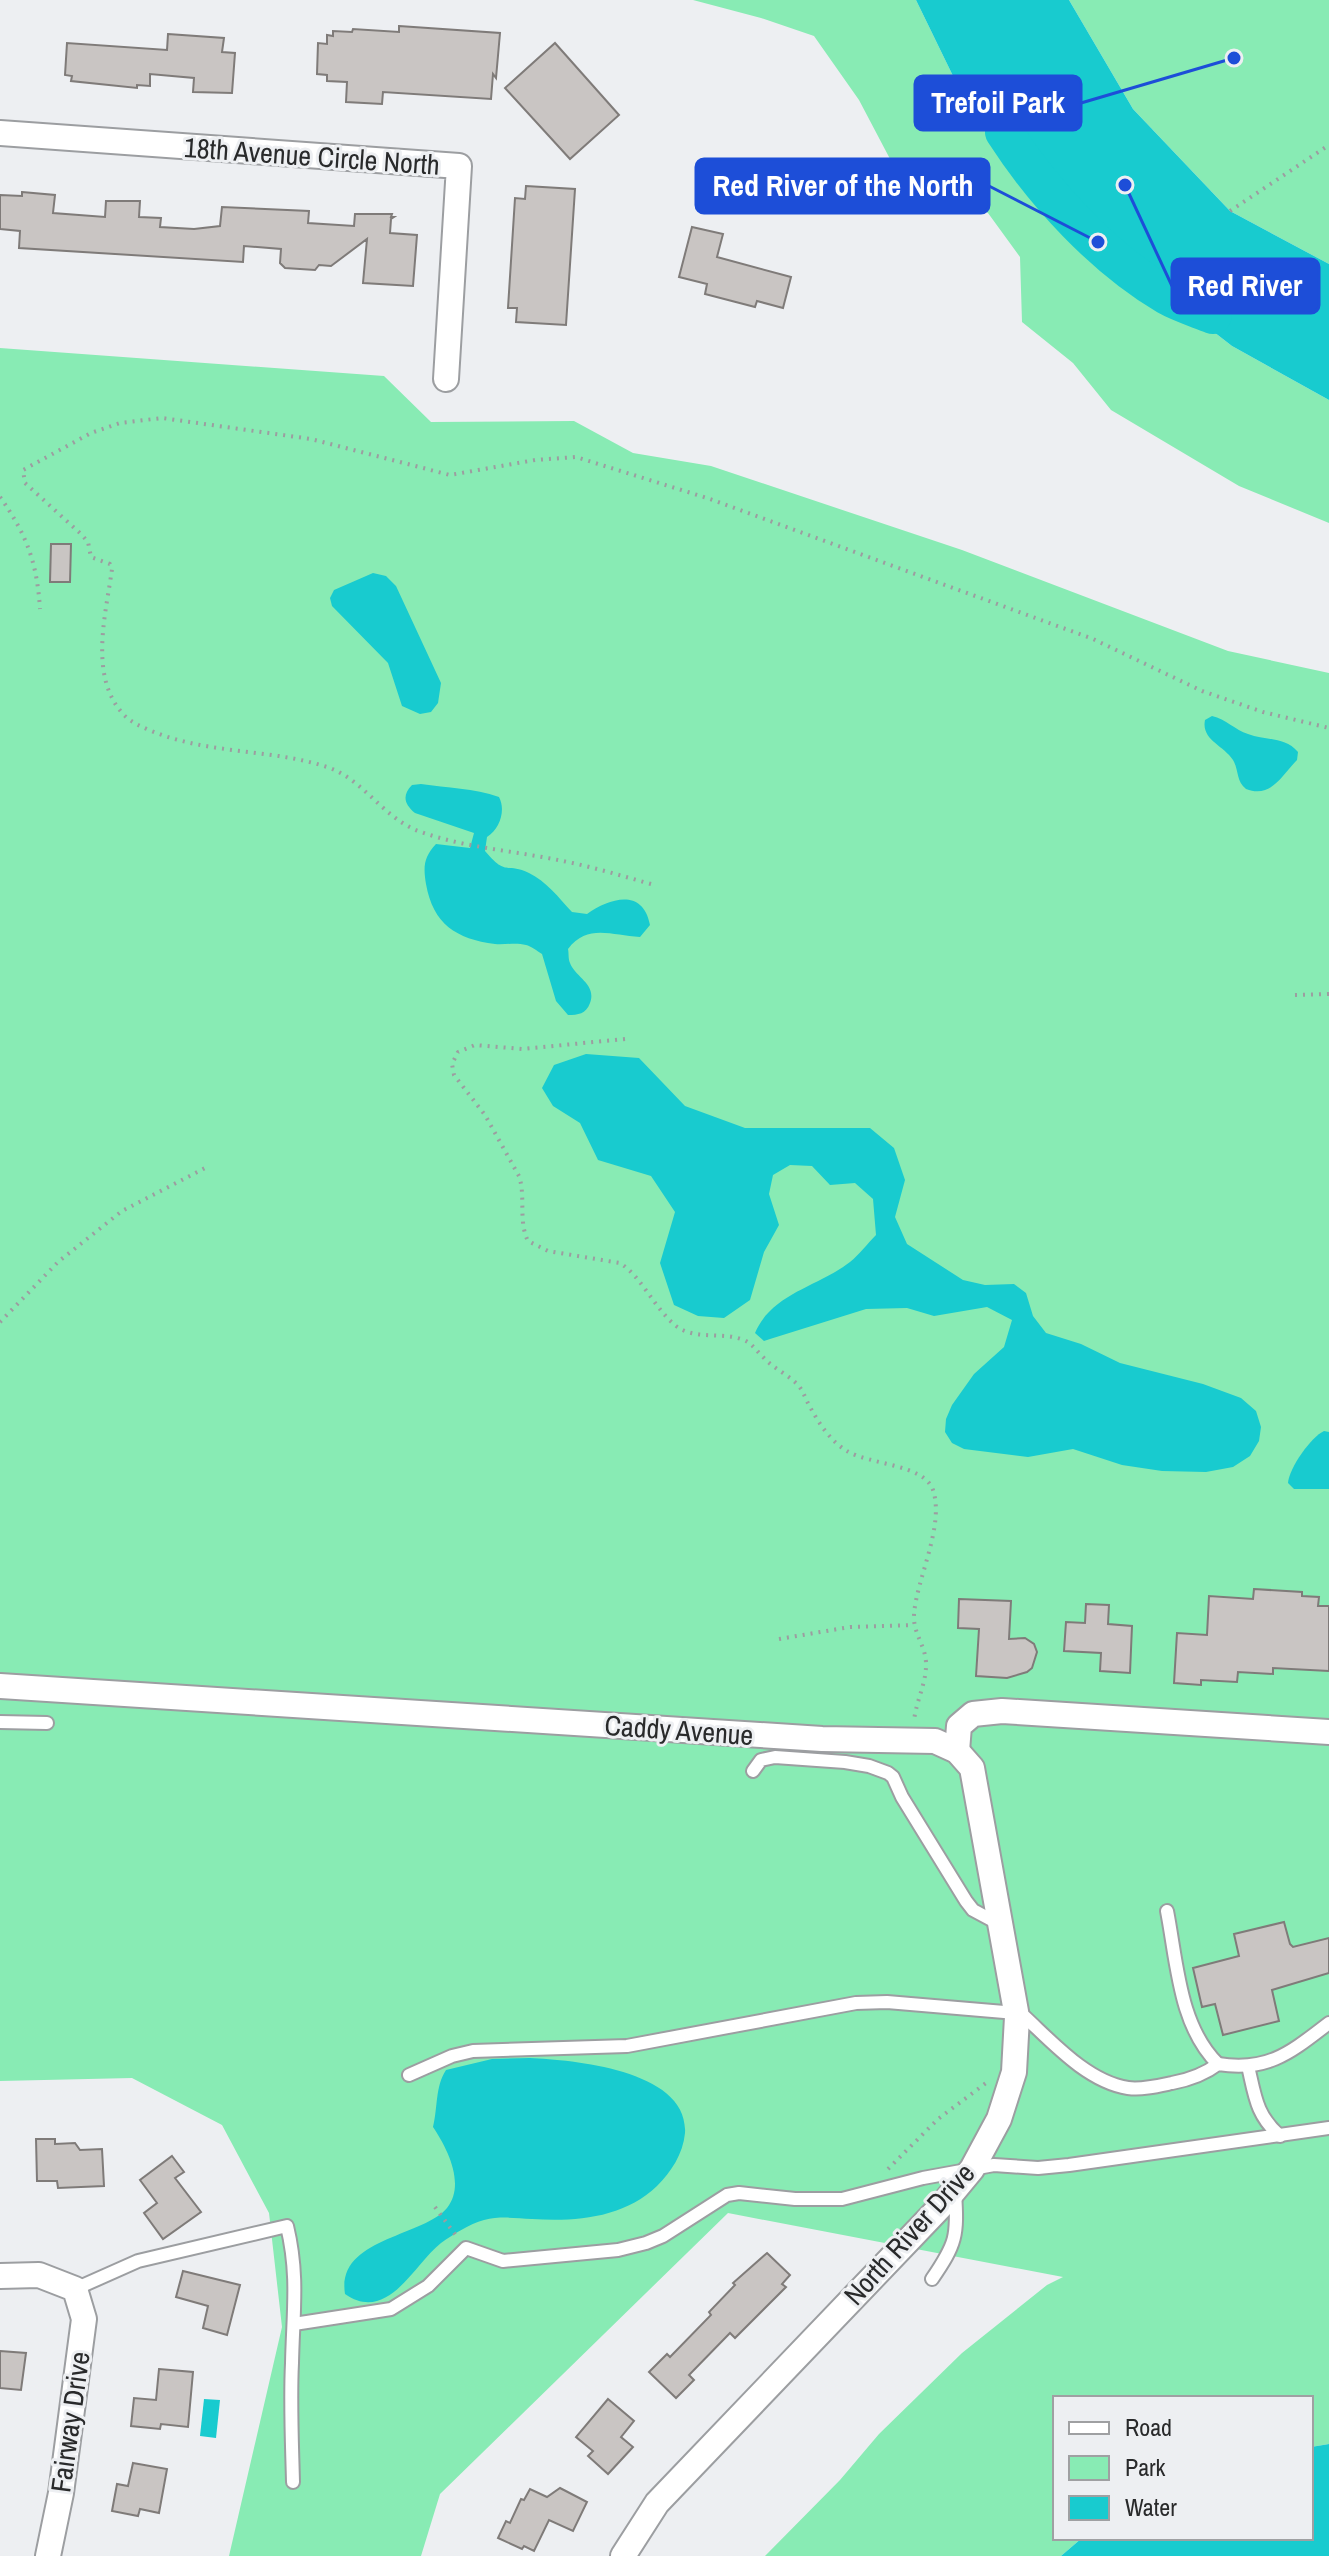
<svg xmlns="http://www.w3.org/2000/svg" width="1329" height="2556" viewBox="0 0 1329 2556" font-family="'Archivo Narrow',sans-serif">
<rect width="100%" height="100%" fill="#edeff2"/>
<!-- green -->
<g fill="#88ebb4">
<polygon points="693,0 916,0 953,76 1018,159 1121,260 1232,346 1329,400 1329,523 1239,486 1111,410 1073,363 1022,322 1020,257 988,213 954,192 899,176 859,100 814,36 761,18"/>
<polygon points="1069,0 1329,0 1329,264 1230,211 1133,109"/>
<polygon points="0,348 384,376 431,422 574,421 633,453 711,466 962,550 1228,651 1329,673 1329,2444 1311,2447 1311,2398 1055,2398 1055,2538 1082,2538 1061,2556 765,2556 840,2480 879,2434 962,2353 1047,2285 1063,2277 728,2213 440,2494 421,2556 229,2556 282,2327 269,2213 222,2125 132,2078 0,2081"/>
</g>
<!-- water -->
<g fill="#18cbcf">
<polygon points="916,0 1069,0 1133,109 1230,211 1329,264 1329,400 1232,346 1121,260 1018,159 953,76"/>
<polygon points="373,573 386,576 396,586 441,683 438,703 431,712 420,714 402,706 388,663 332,606 330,598 334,590"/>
<path d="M1212,716C1226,719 1235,730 1248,734C1266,741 1284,736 1298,752L1297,760C1282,775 1271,799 1246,789C1236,781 1239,770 1233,760C1223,745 1201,740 1205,720Z"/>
<path d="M421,784C447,788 474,788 499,797C506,810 500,829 487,837L485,851C507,877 505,862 529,873C546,881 559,898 572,912L587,914C610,898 643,888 650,925L640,937C612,936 588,923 568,949C569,954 568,958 570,963C575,977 597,984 590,1003C586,1014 578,1015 568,1015L556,1001L542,954C537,951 531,946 526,945C516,942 505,945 495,944C456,939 433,924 426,884C423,866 424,857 436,844L470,848L474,833L415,813C404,804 402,795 412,785Z"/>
<path d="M586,1054L639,1058L685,1106L745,1128H870L894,1148L905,1180L895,1217L907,1244L963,1280L985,1285L1014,1284L1026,1293L1033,1316L1046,1333L1081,1344L1120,1363L1203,1384L1241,1398L1256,1411L1261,1427L1259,1441L1250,1456L1233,1467L1206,1472L1162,1471L1122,1465L1073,1449L1028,1457L964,1449L952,1443L945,1432L946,1419L952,1405L974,1374L1004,1347L1012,1320L987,1307L934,1316L907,1308L866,1309L770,1339L764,1341L755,1333C772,1293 818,1287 850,1262C859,1255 867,1244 876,1235L873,1199L855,1183L830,1185L812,1166L790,1165L773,1175L769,1194L779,1225L764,1252L750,1300L724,1318L698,1316L674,1305L660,1263L675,1212L651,1176L598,1160L580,1123L553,1106L542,1088L554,1065Z"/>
<path d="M1324,1431L1329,1432V1489H1294L1288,1483C1289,1468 1311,1437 1324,1431Z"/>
<path d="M530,2058C573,2060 689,2070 685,2133C683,2154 671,2172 657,2186C624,2218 575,2222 532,2219C515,2218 500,2216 484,2220C469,2224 454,2234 441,2243C414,2264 388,2324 345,2294C336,2238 423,2237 447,2208C466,2184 447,2148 433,2127C438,2107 435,2087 446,2070L492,2059Z"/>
<polygon points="204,2399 220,2400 216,2438 200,2436"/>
<polygon points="1329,2444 1329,2556 1061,2556 1082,2538 1311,2538 1311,2447"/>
</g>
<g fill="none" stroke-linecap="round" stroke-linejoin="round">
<!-- river -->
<path stroke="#18cbcf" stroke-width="38" d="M1004,132C1044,194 1103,258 1167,296C1181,304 1198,309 1213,315"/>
</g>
<!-- building -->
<g fill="#c9c5c3" stroke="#7f7b79" stroke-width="2">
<polygon points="399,26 500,33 496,78 493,74 491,99 383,92 382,104 346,102 347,82 327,81 327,75 317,74 318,43 327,44 327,35 333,36 333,31 352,32 353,29 399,32"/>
<polygon points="168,34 224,38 222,52 235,53 232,93 193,92 194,78 150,74 150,86 137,85 137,88 71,81 72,76 65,75 67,43 167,50"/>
<polygon points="555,43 619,115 570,159 505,88"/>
<polygon points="526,186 575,189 566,325 516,322 517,308 508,308 515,198 525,199"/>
<polygon points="22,192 55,195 53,213 105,217 106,201 140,201 139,217 161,218 160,227 194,229 220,226 222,207 309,211 308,223 354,226 355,214 392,214 391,217 394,217 391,219 390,233 417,235 413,286 363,283 367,239 331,266 319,265 315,270 285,268 280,263 281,249 244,246 243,262 19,248 20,231 0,229 0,195 22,196"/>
<polygon points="692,227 723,234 717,257 791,277 783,308 757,301 755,307 705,294 707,284 679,277"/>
<polygon points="51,544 71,544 70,582 50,582"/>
<polygon points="1254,1589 1302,1592 1302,1596 1319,1597 1318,1606 1329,1606 1329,1671 1273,1668 1273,1674 1238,1672 1237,1682 1201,1680 1201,1685 1174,1683 1177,1633 1207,1635 1209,1596 1253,1599"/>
<polygon points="959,1599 1011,1601 1009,1639 1025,1638 1034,1644 1037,1652 1032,1668 1027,1672 1007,1678 976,1676 979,1629 958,1628"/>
<polygon points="1086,1604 1109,1605 1108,1624 1132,1626 1130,1673 1100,1671 1101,1653 1064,1651 1066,1622 1085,1623"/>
<polygon points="1284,1922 1290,1944 1293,1947 1329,1938 1329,1973 1272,1990 1279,2021 1223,2035 1215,2004 1202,2007 1193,1968 1239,1956 1234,1934"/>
<polygon points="36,2139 55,2139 55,2144 75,2143 80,2150 102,2149 104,2186 58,2188 57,2181 37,2181"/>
<polygon points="172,2156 184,2172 175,2178 201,2212 163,2239 144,2213 157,2203 140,2180"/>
<polygon points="767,2253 790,2275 782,2284 786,2287 735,2338 730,2333 689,2375 694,2380 676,2398 649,2372 667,2354 670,2357 711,2315 709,2312 735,2285 733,2283"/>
<polygon points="183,2271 240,2285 227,2335 203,2328 208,2306 176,2297"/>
<polygon points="0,2351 26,2353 21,2390 0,2388"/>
<polygon points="159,2369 193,2372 188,2427 161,2424 160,2429 131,2426 134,2398 156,2400"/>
<polygon points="608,2399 634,2421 621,2437 633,2447 608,2474 588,2456 593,2451 576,2437"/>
<polygon points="133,2463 167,2469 159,2513 140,2509 138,2516 112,2511 117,2484 128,2486"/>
<polygon points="560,2488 587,2502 573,2531 549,2520 534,2551 524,2546 522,2549 498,2538 506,2521 510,2523 521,2499 524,2500 530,2489 547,2497"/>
</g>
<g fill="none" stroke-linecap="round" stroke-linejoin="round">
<defs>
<g id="lane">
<polyline points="0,1722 47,1723"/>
<polyline points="753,1771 761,1760 775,1757 845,1762 869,1766 888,1773 893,1777 902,1797 966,1901 973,1910 1001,1925"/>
<path d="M1167,1911C1177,1962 1179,2026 1218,2064"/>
<path d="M1248,2066C1255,2096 1256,2115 1280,2136"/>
<path d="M409,2075L452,2056L473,2051L627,2046L856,2003L887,2002L1016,2013L1025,2017C1053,2043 1088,2082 1128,2088C1142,2090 1158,2086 1172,2083C1188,2080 1205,2074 1218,2064C1269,2072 1291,2052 1329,2023"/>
<path d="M932,2279C956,2244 958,2236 955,2193"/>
<path d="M75,2289L138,2261L287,2226C299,2276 293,2313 292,2363C290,2402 292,2442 293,2482"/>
<polyline points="294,2324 391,2309 428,2286 466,2248 503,2261 618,2250 646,2243 663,2236 727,2195 739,2193 795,2199 842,2199 923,2178 994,2165 1038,2168 1069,2165 1329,2128"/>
</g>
<g id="street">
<polyline points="0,133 459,166 446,379"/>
<polyline points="0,1686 822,1739 935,1741 957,1751 972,1768 1017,2017 1014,2072 999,2119 972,2169 943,2204 657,2503 623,2556"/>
<polyline points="957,1751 959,1726 973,1714 1002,1711 1329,1732"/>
<polyline points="0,2276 39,2275 75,2289 84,2319 61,2493 48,2556"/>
</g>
</defs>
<!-- lane casing -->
<use href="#lane" stroke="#9c9ea1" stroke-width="16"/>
<!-- street casing -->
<use href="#street" stroke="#9c9ea1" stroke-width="28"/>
<!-- path -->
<g stroke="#9c9da0" stroke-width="4" stroke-dasharray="2 6" stroke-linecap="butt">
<polyline points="1230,211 1329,145"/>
<path d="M0,497C27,535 37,563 40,609"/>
<path d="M651,884C622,876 593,867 563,861C516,851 466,848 421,832C383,819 364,779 327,767C269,748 208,755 149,730C140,726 131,722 124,715C88,677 106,614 112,569L110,564L91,557L88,542L81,534L25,483L23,470L91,433L120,423L162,418L311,439L450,475L535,460L576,457L707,498L1093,639L1202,691L1263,712L1329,728"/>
<polyline points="1295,995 1329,994"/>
<path d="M625,1039L522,1049L475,1045L458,1052L452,1064L454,1075L485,1115L519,1176C526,1197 518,1221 528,1241L548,1251L620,1263C642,1277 654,1308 676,1326C695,1340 720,1332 741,1339C752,1342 756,1351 764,1358C773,1368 787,1374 797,1384C803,1390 805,1398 809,1405C818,1422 830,1441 847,1451C870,1465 924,1464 933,1490C945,1526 916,1580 914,1615C913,1633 925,1645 926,1662C927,1682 916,1701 914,1721"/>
<polyline points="0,1322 58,1262 122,1211 207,1167"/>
<polyline points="779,1639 850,1627 914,1625"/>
<polyline points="888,2169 938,2119 986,2083"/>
<polyline points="435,2207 457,2237"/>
</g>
<!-- lane -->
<use href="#lane" stroke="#fff" stroke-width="12"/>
<!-- street -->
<use href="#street" stroke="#fff" stroke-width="24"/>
</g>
<g text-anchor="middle" stroke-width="6" stroke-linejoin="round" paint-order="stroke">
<!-- street labels -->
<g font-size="28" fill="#292a2b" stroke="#edeff2">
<text transform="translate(312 156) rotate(4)" y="10">18th Avenue Circle North</text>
<text transform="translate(679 1730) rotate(4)" y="10">Caddy Avenue</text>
<text transform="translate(909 2234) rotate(-48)" y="10">North River Drive</text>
<text transform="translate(70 2422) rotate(-82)" y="10">Fairway Drive</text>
</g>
</g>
<!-- callouts -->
<path fill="none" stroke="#1d4ed8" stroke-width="3" d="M1234 58L1081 103M1098 242L989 186M1125 185L1172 286"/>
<g fill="#1d4ed8" stroke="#edeff2" stroke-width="3">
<circle cx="1234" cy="58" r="8"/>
<circle cx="1098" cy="242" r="8"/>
<circle cx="1125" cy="185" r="8"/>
</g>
<g fill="#1d4ed8" stroke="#1d4ed8" stroke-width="3">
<rect x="915" y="76" width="166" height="54" rx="8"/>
<rect x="696" y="159" width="293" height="54" rx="8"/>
<rect x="1172" y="259" width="147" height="54" rx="8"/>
</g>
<g font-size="30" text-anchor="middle" font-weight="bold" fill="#fff">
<text x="998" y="113">Trefoil Park</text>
<text x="843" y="196">Red River of the North</text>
<text x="1245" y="296">Red River</text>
</g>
<!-- legend -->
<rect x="1053" y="2396" width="260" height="144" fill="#edeff2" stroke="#9fa0a2" stroke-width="2"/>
<rect x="1069" y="2422" width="40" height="12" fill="#ffffff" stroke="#9fa0a2" stroke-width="2"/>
<text x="1125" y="2436" font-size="24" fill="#292a2b">Road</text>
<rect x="1069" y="2456" width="40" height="24" fill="#88ebb4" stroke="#9fa0a2" stroke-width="2"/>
<text x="1125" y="2476" font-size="24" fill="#292a2b">Park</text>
<rect x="1069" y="2496" width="40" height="24" fill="#18cbcf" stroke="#9fa0a2" stroke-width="2"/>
<text x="1125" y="2516" font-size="24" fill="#292a2b">Water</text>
</svg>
